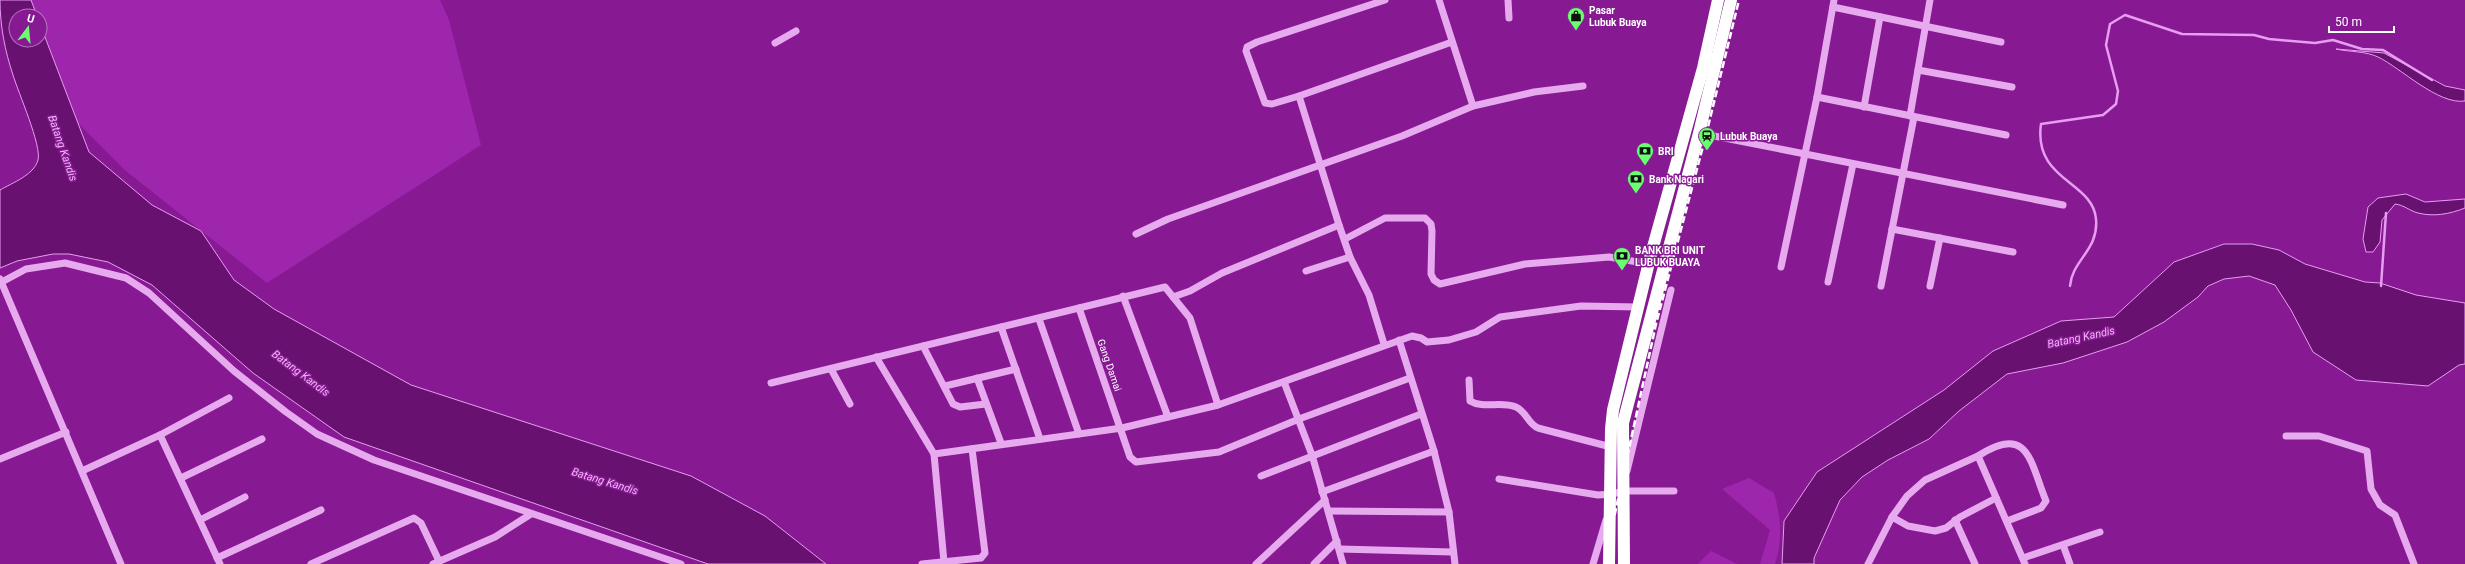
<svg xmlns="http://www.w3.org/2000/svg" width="2465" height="564" viewBox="0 0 2465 564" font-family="Roboto,sans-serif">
<rect width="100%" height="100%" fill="#871a92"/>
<!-- green -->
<g fill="#9e26ad">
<polygon points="31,0 440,0 449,20 481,145 267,283 126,171 78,123 40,24 40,16 37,16"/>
<path d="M1749,478L1774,493C1781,517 1783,540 1775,564H1760L1770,530L1722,489Z"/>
<polygon points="1711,551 1737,564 1698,564"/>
</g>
<!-- water -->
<g fill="#681170" stroke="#e79df1">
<path d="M0,0H31L37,16H16V40H40V24L89,152L152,205L201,231L234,280L274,309L411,385L691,476L765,516L826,564H708L344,437L253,373L152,285L108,262L69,254H53L17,261L0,268V190C12,183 34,175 38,160C42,146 18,92 13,75C5,51 0,26 0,0Z"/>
<path d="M2336,49L2384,53L2445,86L2465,90V101C2438,105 2401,68 2378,57C2366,51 2349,52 2336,49Z"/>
<path d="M2406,194L2425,202L2465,199V208C2450,214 2434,217 2418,213C2410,211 2404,205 2395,204L2382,220L2380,242L2373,252H2366L2363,239L2368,207L2378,198Z"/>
<polygon points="2224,244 2252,244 2279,250 2305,264 2365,282 2380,283 2416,295 2465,303 2465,364 2459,365 2428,386 2356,380 2313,352 2291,310 2275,285 2249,276 2224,279 2208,286 2198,297 2164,322 2127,342 2063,363 2007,374 1959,411 1929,439 1888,460 1862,477 1840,500 1814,558 1814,564 1782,564 1784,521 1817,472 1944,390 1993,351 2061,321 2114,317 2174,262"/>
</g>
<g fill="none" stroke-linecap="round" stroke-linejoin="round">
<!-- stream -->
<g stroke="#e79df1" stroke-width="2.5">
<path d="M2070,286C2072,260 2099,250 2096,219C2093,181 2033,181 2041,124L2103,115L2116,104L2118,91L2106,45L2110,24L2125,15L2182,34L2254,35L2269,39L2315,43L2333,40L2362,49L2383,50L2432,80"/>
<polyline points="2381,286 2386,213"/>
</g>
<!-- minor -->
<g stroke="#e7aaef" stroke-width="7">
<polyline points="1439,0 1473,106"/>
<polyline points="1508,0 1509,18"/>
<polyline points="1833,7 2001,42"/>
<polyline points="775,43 796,31"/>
<polyline points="1918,70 2012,87"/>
<polyline points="1299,96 1452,42"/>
<polyline points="1817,97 2006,135"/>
<polyline points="1864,107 1880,17"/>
<polyline points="1910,116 1930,0"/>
<polyline points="1699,133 2063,205"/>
<polyline points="1892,229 2013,252"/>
<polyline points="1136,234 1168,219 1402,136 1473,106 1534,92 1583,86"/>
<polyline points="1345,239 1385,218 1425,218 1431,224 1432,231 1431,274 1434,280 1440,284 1525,264 1609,257 1649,264"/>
<polyline points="1781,267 1817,97 1834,0"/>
<polyline points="1306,271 1350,257"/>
<polyline points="0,279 121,564"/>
<polyline points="1828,282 1853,164"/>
<polyline points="0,283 26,269 65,263 126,278 149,293 234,371 286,412 317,434 374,460 681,564"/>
<polyline points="1881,286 1914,117"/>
<polyline points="1930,286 1940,238"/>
<polyline points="1123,296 1168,417"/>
<polyline points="1173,297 1190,291 1222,273 1339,225"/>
<polyline points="1079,308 1130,457 1136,462 1219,452 1299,419 1410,378"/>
<polyline points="1039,319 1079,434"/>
<polyline points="1001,327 1040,439"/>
<polyline points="1399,340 1434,451 1449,512 1455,564"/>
<polyline points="1384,344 1369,295 1350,257 1339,225 1299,96 1272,104 1265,103 1246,51 1247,47 1257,42 1385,0"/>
<polyline points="923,346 953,404 960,407 986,404"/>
<polyline points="876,357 934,454 1122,428 1218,405 1412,336 1421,338 1427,342 1449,340 1476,332 1500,317 1581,306 1639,307"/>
<polyline points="831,369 850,404"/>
<polyline points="977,378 1001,443"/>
<path d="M1469,380L1470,401C1483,409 1501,401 1516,407C1526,411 1528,424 1538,428L1611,447"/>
<polyline points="1284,382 1312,455 1343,564"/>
<polyline points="771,383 1165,287 1190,318 1218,405"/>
<polyline points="945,386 1016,369"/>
<polyline points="160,435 220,564"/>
<polyline points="2286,436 2319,436 2367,451 2371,489 2380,505 2395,515 2414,564"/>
<polyline points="934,454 944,562"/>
<path d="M1978,456C2029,423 2030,462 2046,501L2041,508L2007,521"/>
<polyline points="0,459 66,432"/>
<polyline points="82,471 160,435 229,398"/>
<polyline points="1627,471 1671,290"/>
<polyline points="1261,476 1421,414"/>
<polyline points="181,478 262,439"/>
<polyline points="1499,479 1598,495 1612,494 1625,491 1674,491"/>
<polyline points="1322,492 1434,451"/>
<polyline points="1329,511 1449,512"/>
<polyline points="1892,517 1907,496 1925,480 1978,456 2025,564"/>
<polyline points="200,520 245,497"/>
<polyline points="1955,520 1975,564"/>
<polyline points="2063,545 2070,564"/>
<polyline points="1340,549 1452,552"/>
<polyline points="217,558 321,510"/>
<polyline points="2023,558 2100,532"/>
<polyline points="311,564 414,518 421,523 439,561"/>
<polyline points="433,564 495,537 531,514"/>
<polyline points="922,564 981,558 985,553 972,449"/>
<polyline points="1256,564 1325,500"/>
<polyline points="1314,564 1337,541"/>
<polyline points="1593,564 1606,520"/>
<polyline points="1868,564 1892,517 1908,526 1935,531 1946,528 1960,517 1996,498"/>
</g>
<!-- highway -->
<g stroke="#fff" stroke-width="12">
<polyline points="1609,564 1611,429 1613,410 1651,254 1703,68 1718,0"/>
<polyline points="1624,564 1623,423 1699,133 1731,0"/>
</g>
<!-- rail -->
<polyline stroke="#fff" stroke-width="2.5" stroke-dasharray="7 3" stroke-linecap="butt" points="1604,564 1656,324 1706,135 1739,0"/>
</g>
<!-- icons -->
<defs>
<symbol id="shop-pin" viewBox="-11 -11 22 30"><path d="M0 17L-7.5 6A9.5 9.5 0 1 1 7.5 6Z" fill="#68ff70" stroke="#871a92"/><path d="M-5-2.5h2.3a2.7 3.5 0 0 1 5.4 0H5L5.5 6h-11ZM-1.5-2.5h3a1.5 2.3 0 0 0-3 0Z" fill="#111"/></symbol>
<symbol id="station-pin" viewBox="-11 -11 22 30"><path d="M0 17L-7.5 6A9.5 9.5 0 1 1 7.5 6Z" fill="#68ff70" stroke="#871a92"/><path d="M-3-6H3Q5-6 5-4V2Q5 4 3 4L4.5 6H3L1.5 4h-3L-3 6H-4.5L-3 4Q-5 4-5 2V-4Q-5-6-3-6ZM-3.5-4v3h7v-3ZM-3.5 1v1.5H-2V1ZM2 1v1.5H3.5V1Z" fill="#111"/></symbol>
<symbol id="bank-pin" viewBox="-11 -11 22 30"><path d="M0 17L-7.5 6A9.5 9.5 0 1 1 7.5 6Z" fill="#68ff70" stroke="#871a92"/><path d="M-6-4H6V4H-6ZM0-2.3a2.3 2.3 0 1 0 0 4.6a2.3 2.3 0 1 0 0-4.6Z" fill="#111"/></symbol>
</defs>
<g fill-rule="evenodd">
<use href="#shop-pin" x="1566" y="6" width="20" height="27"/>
<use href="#station-pin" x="1697" y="126" width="20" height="27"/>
<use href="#bank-pin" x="1635" y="141" width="20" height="27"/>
<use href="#bank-pin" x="1626" y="169" width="20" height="27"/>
<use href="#bank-pin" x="1612" y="246" width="20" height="27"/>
</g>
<g text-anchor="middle" stroke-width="3" stroke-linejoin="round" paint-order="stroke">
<!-- poi labels -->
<g font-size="10" font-weight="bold" fill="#fff" stroke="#871a92" text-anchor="start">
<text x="1589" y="14">Pasar<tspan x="1589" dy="12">Lubuk Buaya</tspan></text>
<text x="1720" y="140">Lubuk Buaya</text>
<text x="1658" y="155">BRI</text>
<text x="1649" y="183">Bank Nagari</text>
<text x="1635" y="254">BANK BRI UNIT<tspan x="1635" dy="12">LUBUK BUAYA</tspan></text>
</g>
<!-- street labels -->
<g font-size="10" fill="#fff" stroke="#871a92">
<text transform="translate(1110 365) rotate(71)" y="4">Gang Damai</text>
</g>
<!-- water labels -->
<g font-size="11" font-style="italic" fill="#efb6f6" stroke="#871a92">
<text transform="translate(63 148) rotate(71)" y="4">Batang Kandis</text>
<text transform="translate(2081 337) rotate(-12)" y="4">Batang Kandis</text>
<text transform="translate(301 373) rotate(37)" y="4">Batang Kandis</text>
<text transform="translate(605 481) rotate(17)" y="4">Batang Kandis</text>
</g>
</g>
<!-- north arrow -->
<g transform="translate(28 28) rotate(16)"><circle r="19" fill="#871a92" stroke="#b776be"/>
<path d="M0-3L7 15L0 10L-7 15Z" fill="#68ff70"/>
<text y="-6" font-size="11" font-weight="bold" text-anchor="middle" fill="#ffffff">U</text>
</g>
<!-- scale -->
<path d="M2329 26v6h65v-6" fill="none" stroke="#ffffff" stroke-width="2"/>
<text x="2335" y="26" font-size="12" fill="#ffffff" stroke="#871a92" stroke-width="3" paint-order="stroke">50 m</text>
</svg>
